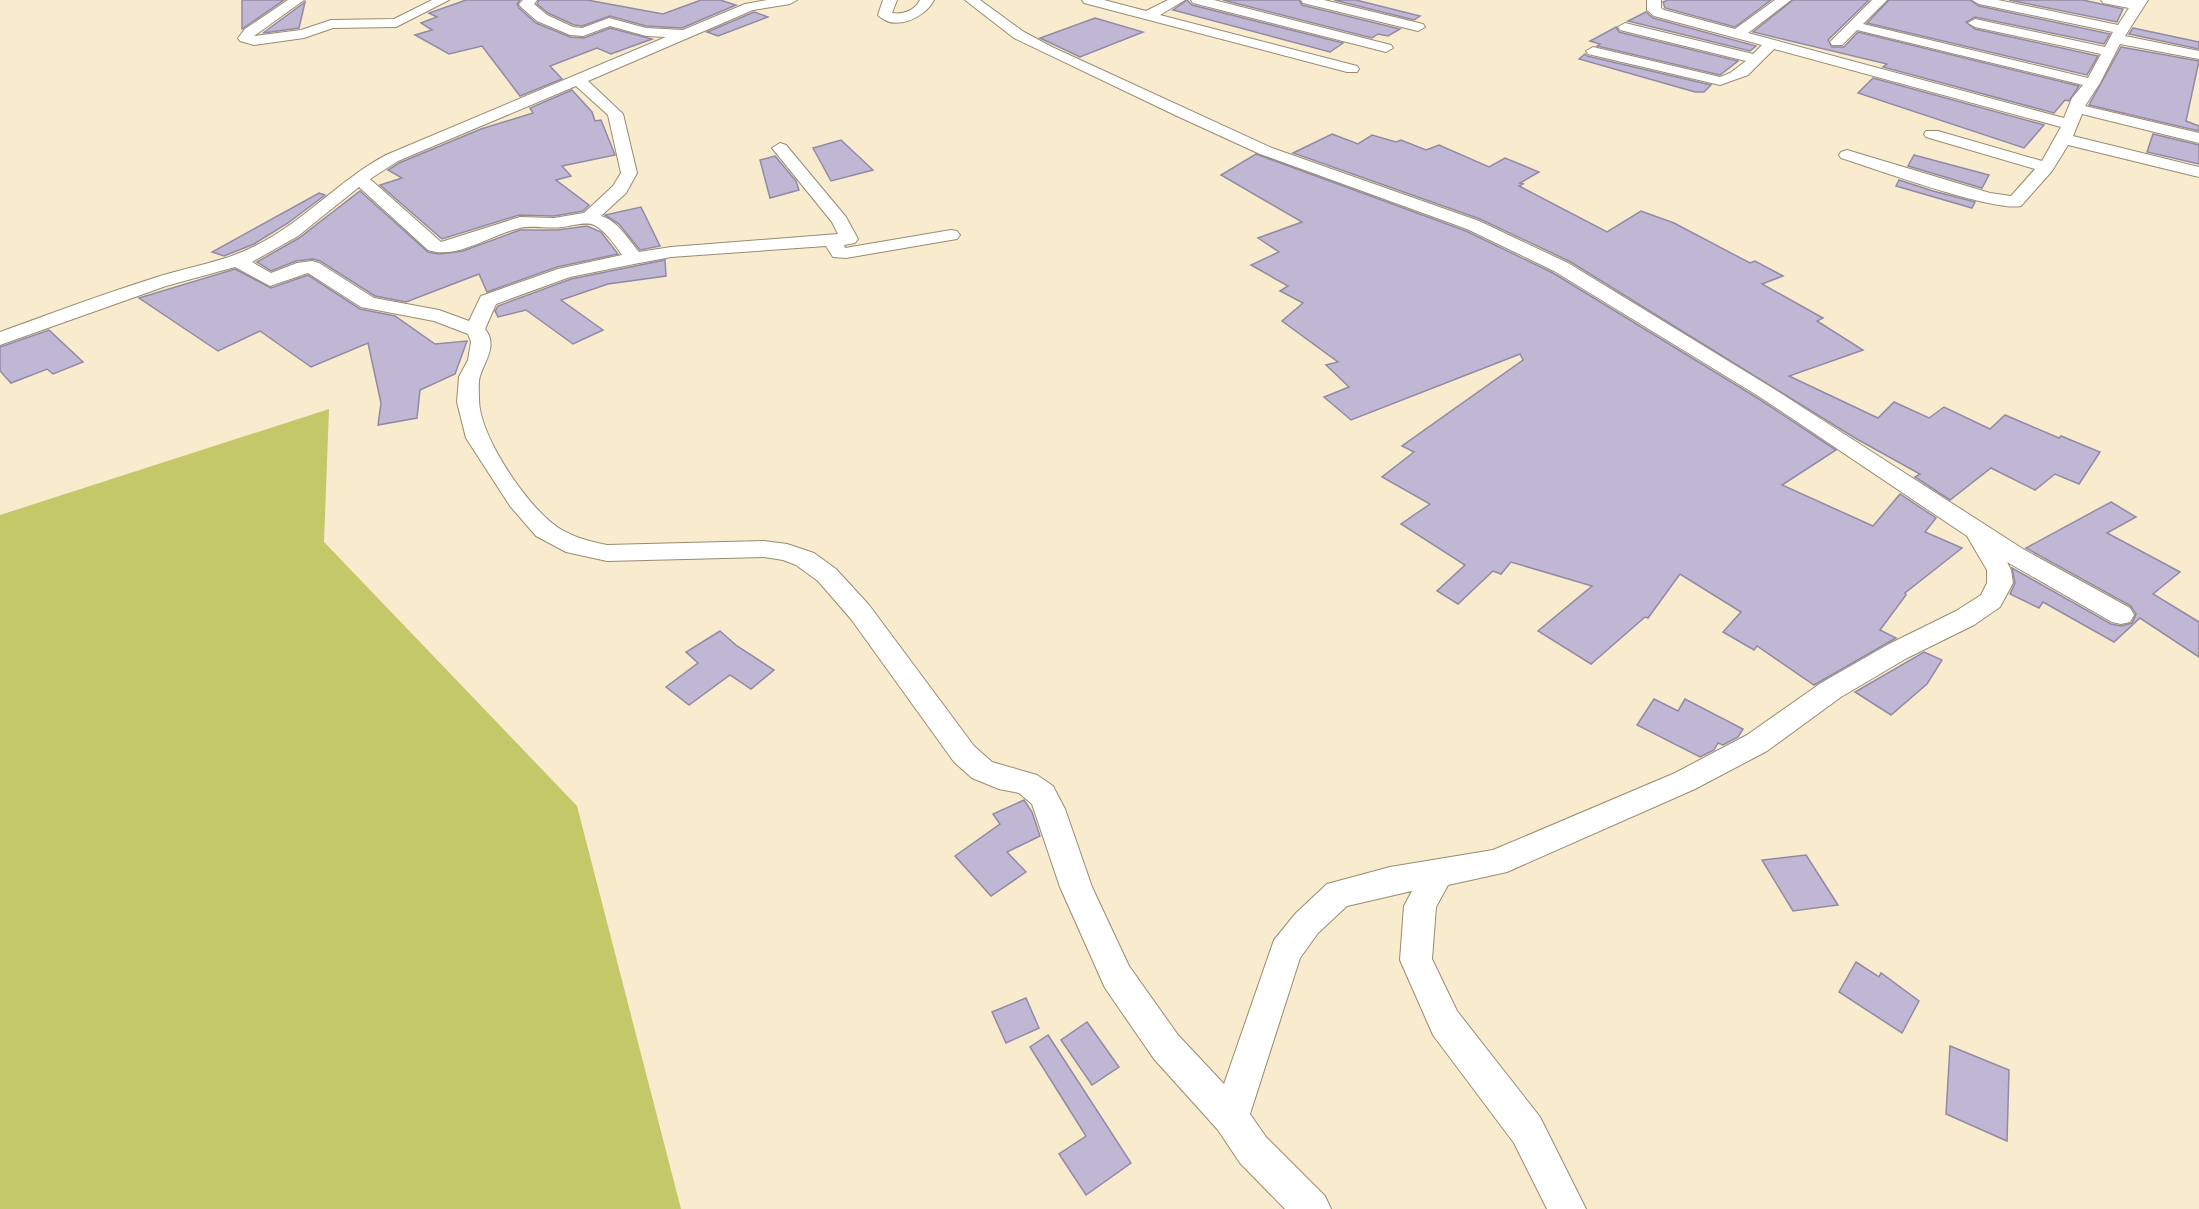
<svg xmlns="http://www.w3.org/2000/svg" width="2199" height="1209" viewBox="0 0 2199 1209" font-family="Barlow,sans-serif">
<rect width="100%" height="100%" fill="#f9ebce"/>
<!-- green -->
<polygon fill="#c4c869" points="329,409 324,542 577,806 681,1209 0,1209 0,515"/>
<!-- building -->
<g fill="#c0b7d4" stroke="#928aa5" stroke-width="1.5">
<polygon points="242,0 284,0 242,29"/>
<polygon points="466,0 520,0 517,4 519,8 536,23 570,37 584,38 610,28 652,39 611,54 597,48 550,66 562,79 520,96 482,46 449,54 415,35 432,30 421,23 437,17 429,13"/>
<polygon points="539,0 587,0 663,14 701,0 720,0 736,5 682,28 646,26 610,16 582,26 574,25 548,13 537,4"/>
<polygon points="1187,0 1192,5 1343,43 1330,52 1173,10"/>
<polygon points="1223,0 1299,0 1302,5 1400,29 1388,36 1378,34 1372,38"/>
<polygon points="1334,0 1356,0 1420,16 1414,20"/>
<polygon points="1668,0 1771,0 1735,27 1665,8 1663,2"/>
<polygon points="1793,0 1869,0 1828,40 1832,47 1844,47 1858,32 2079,86 2069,101 2065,100 2054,113 1883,67 1887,64 1753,32"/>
<polygon points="1889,0 1970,0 1979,6 2110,34 2104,44 1975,17 1966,22 1975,29 2098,56 2087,75 1867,23"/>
<polygon points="2009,0 2083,0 2123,9 2117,22"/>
<polygon points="305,2 299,28 263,33"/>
<polygon points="754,12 768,17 718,36 707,32"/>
<polygon points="1646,12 1653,18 1756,46 1750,51 1628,21"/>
<polygon points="1095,18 1143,32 1080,57 1040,38"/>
<polygon points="1616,27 1619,32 1738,61 1720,75 1597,46 1600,44 1590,41"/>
<polygon points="2133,28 2199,42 2199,49 2129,34"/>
<polygon points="2121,47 2199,61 2186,121 2199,126 2199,131 2089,105"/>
<polygon points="1585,54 1587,56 1711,85 1704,92 1695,92 1579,59"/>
<polygon points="1873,78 2044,125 2024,148 1858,93"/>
<polygon points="572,90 592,112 595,121 601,120 615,155 562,166 571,176 556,180 589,205 583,211 554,216 519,215 442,239 380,185 402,178 388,170 399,163 481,129 533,113 530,108"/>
<polygon points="1332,134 1358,144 1372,135 1396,142 1401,140 1426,150 1439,145 1489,167 1505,158 1539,172 1520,183 1523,184 1519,186 1607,232 1641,211 1674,223 1750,263 1755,261 1783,276 1762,284 1823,318 1817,321 1863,350 1789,376 1878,418 1894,402 1929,418 1944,407 1990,429 2005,415 2059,438 2061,436 2100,452 2079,484 2055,474 2035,490 1991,468 1950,500 1915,477 1920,474 1855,438 1569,261 1480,219 1293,153"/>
<polygon points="2153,134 2199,145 2199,164 2147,152"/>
<polygon points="841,140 873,170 831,181 813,148"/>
<polygon points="1256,154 1466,231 1553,273 1759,399 1836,450 1782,485 1873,526 1900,494 1936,518 1925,532 1962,548 1905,593 1906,595 1880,630 1896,638 1814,685 1757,646 1754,650 1723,632 1741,612 1680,574 1648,618 1645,617 1591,664 1538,631 1592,586 1511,562 1501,574 1493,571 1458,604 1437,591 1465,565 1401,524 1430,504 1382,477 1414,452 1402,446 1523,360 1520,354 1351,420 1324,397 1349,387 1326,365 1338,362 1282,321 1303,303 1280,291 1288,286 1251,265 1279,252 1258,238 1302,222 1221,175"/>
<polygon points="1914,155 1989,175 1982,188 1908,166"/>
<polygon points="775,156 796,181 799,190 770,198 760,160"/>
<polygon points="1899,180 1933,191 1975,202 1972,208 1896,186"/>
<polygon points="360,191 428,252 439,254 463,251 520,230 557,230 587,226 601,232 618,254 557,267 487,292 479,274 406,302 375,296 320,261 313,259 296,261 271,271 257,262 299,238"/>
<polygon points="319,193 325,195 288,223 254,244 224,256 212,252"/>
<polygon points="641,207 660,246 640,250 619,224 605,215"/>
<polygon points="665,260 666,276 608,284 561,300 603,330 573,344 526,310 498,317 495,311 498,306 571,279"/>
<polygon points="235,269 271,288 308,275 360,309 395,316 435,344 467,341 455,374 420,390 417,418 378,425 381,403 368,343 311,367 260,331 218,351 139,298"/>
<polygon points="49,330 83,362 53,374 47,369 11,383 0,371 0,347"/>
<polygon points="2111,502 2136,517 2107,533 2180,572 2153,594 2199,622 2199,657 2140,618 2114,642 2043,602 2039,608 2010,594 2015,583 2012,568 2111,624 2121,626 2132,623 2136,614 2131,606 2026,548"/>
<polygon points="720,631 737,646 774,670 751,689 730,675 689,705 666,687 698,663 686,652"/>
<polygon points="1924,652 1942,660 1927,684 1891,715 1855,692"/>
<polygon points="1654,699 1678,711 1685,699 1743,729 1738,737 1723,745 1718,743 1714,750 1700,757 1637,725"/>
<polygon points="1024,800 1032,812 1040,836 1007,852 1026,872 991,896 955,856 1000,824 993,814"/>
<polygon points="1806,855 1838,905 1793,911 1762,860"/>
<polygon points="1856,962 1879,977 1881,973 1919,1001 1902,1033 1839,992"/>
<polygon points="1026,998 1039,1028 1006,1043 992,1012"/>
<polygon points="1087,1022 1119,1067 1092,1085 1061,1040"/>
<polygon points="1048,1035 1131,1163 1086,1195 1059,1154 1086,1136 1030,1047"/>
<polygon points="1950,1046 2009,1070 2007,1141 1946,1114"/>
</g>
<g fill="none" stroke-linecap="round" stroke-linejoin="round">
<defs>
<g id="minor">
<polygon points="288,0 304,0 254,36 301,30 331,20 394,19 432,0 449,0 396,27 333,28 304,38 254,45 240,41 238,38 245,29"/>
<path d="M523,0H537L534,4L547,15L573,27L582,28L609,18L646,28L683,30L745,4L767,0H797L790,4L753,10L588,81L623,114L637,173L626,193L601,216C617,220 629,240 639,252L671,247L838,234L832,222L772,148L780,143L786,145L846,217L858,239L855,243L844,245L845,248L951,230L957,231L960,235L957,239L951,240L846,258L833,257L826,246L671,257L634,264L570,277L496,304L485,329C498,345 485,360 480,376C478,382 479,392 479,399C479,435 524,501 552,523C567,536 588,541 607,545L764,541L787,544L814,553L836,569L869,605L974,746L992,762L1037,775L1053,786L1065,809L1092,887L1129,966L1178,1035L1224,1084L1274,940L1296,913L1327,884L1390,867L1493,850L1675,773L1747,735L1821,683L1889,644L1956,611L1981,595L1987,583V570L1967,536L1760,397L1554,271L1467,229L1260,154L1177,116L1014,38L965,0H980L1024,32L1052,47L1272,148L1479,221L1568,263L1774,389L2023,549L2130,608L2134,615L2130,622L2121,624L2112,622L2007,562L2011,570L2013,583L2000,607L1974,625L1907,658L1841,697L1767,751L1695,789L1507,872L1448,885L1436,907L1432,959L1457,1011L1540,1117L1586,1209H1547L1514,1143L1433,1035L1400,960L1404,906L1412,891L1347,906L1318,933L1300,958L1250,1114L1266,1137L1325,1196L1331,1209H1285L1240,1163L1218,1130L1154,1059L1105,988L1060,887L1032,804L1019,793L999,789L972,778L954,762L851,619L818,581L796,565L783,560L764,557L607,561L566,552L536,536L510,506L466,438L457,402L459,377L468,360L471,342L468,334L434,321L361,307L308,273L270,286L235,267L166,286L0,345V332C50,314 100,295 151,279C186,267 222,263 255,246C304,222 339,180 386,155L666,37L646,36L610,26L583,36L570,35L537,21L521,7L519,4ZM576,86L608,115L621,173L613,186L584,213L554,218L520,217L441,242L370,179L398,161ZM359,187L428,250C458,260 491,234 520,228C534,225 548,229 562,227C571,226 586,221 594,225C605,230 615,245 622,255L558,269L481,296L469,321L439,310L374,298L319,263L312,261L297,263L271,273L252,262L298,236Z"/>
<path d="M883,0H897L892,13C904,15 915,10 920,0H934C925,18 894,32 878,15Z"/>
<polygon points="1082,0 1104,0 1146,11 1168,0 1185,0 1160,15 1357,66 1359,69 1357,72 1347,72 1084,3"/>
<polygon points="1191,0 1214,0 1391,45 1393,48 1386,52 1193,3"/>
<polygon points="1301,0 1324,0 1423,24 1425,27 1418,31 1303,3"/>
<path d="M1647,0H1661V8L1664,10L1735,29L1775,0H1791L1748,33L2064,118L2072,98L2083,85L1857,30L1842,45H1832L1830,42L1872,0H1887L1863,24L2088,78L2101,54L1975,27L1968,23L1975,19L2105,47L2113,32L1979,4L1972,0H1998L2118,25L2129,8L2103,3L2101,0H2148L2125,36L2199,51V59L2120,44L2100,83L2085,106L2199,133V143L2082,114L2073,136L2199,167V177L2068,145L2052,171L2021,206C1994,212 1875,169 1841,158L1839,155L1841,152L1847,150L1990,193L2011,196L2035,169L1926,137L1924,134L1926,131H1938L2042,161L2061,127L1774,49L1748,75L1720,85L1588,54L1586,51L1593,47L1720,77L1730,73L1746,61L1620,30L1618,27L1625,23L1753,54L1762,45L1654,16L1647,10Z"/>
</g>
</defs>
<!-- minor casing -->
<use href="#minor" stroke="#988b70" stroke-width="2"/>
<!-- minor -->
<use href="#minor" fill="#fff" fill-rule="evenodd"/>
</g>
</svg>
